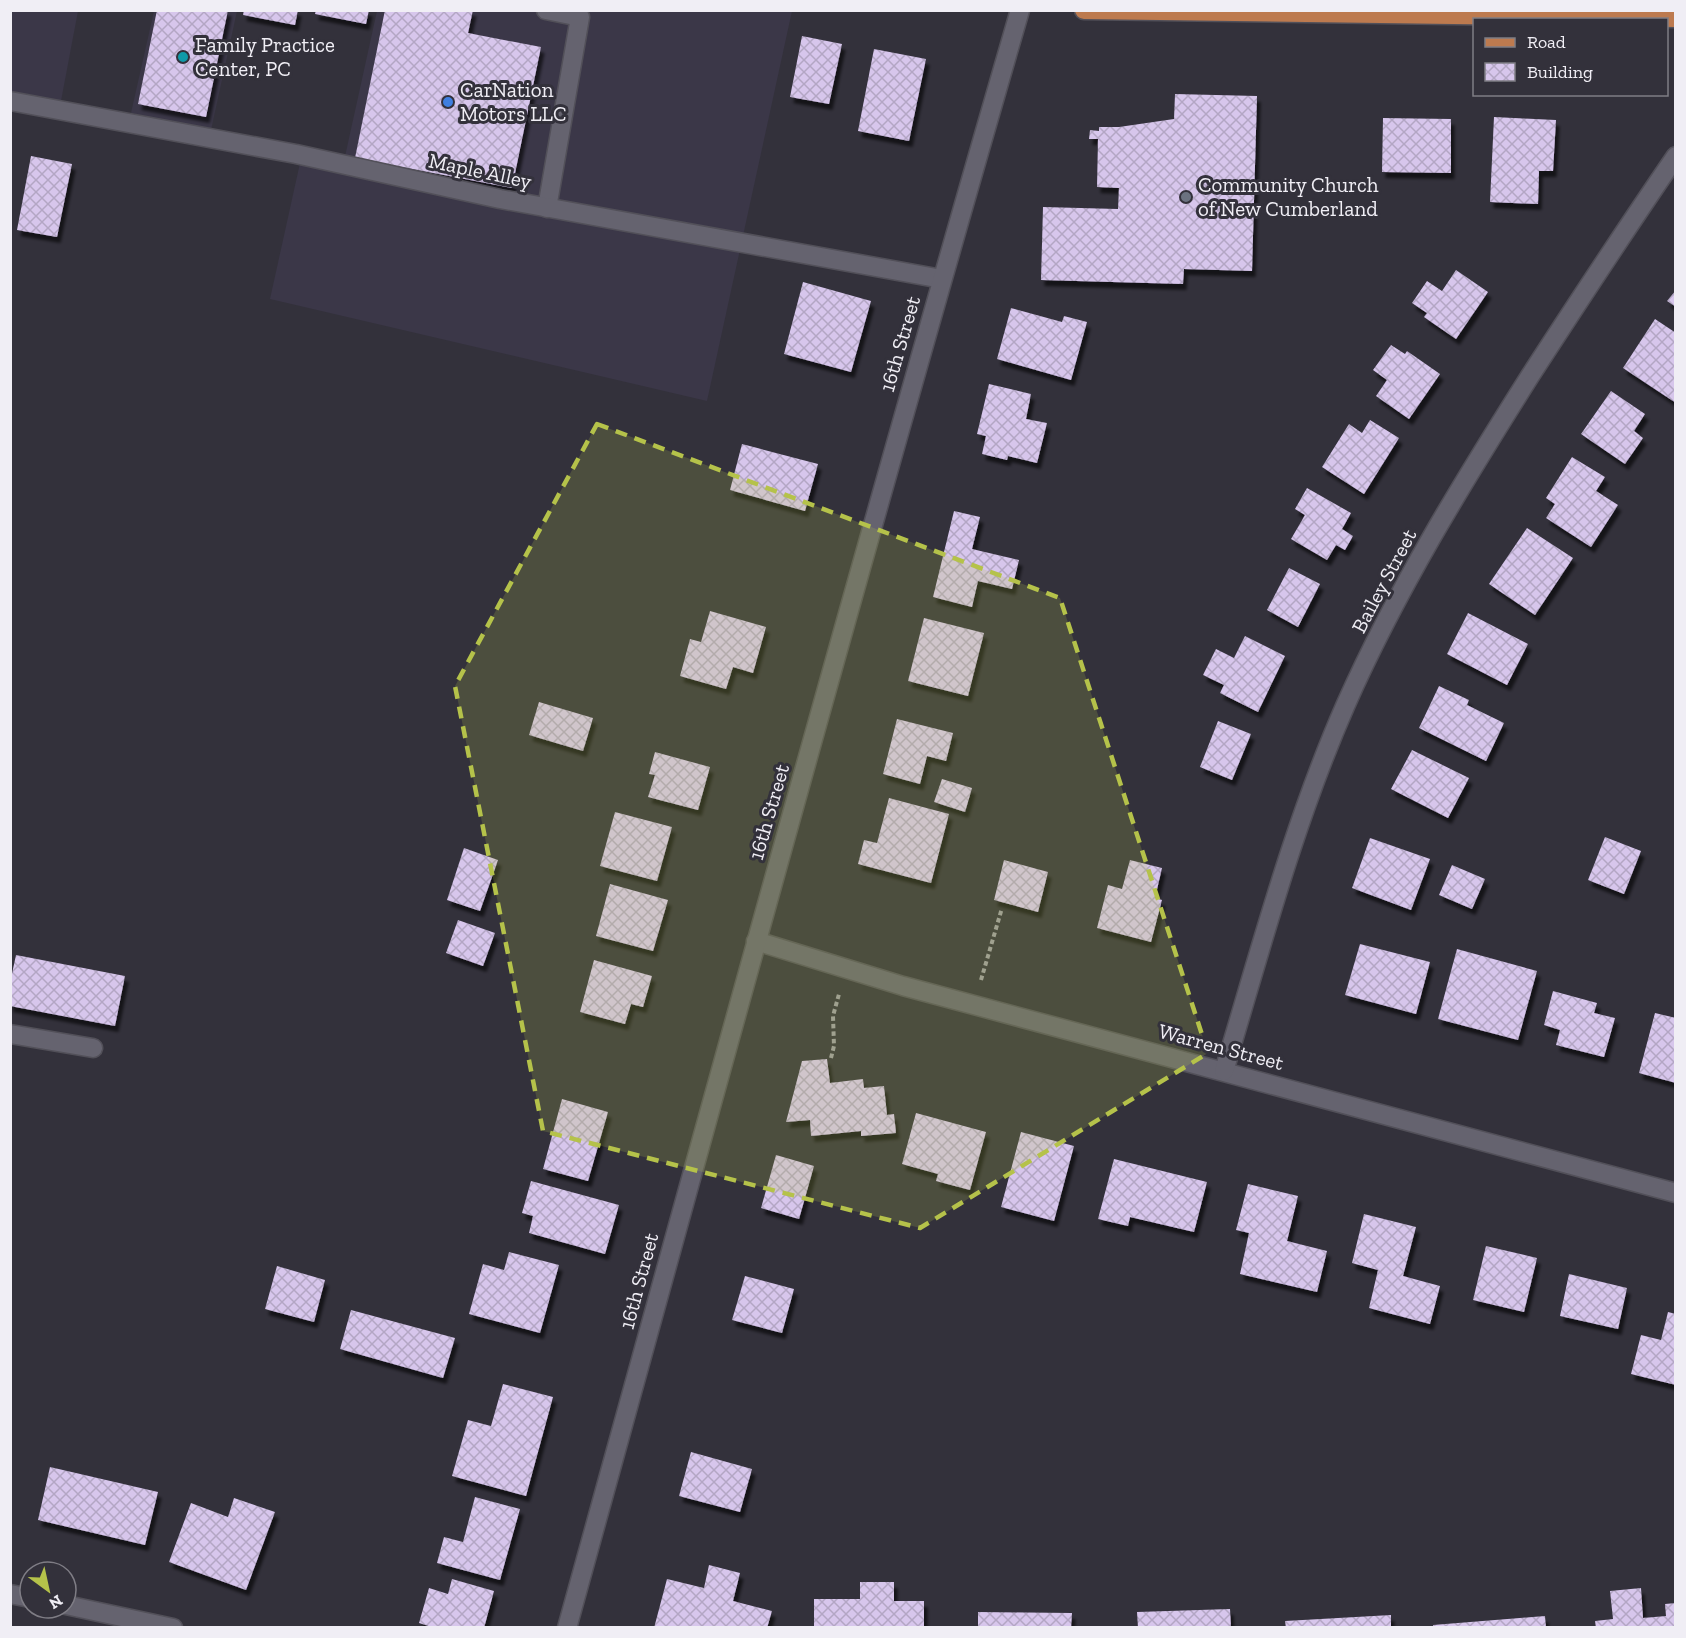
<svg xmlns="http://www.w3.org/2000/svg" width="1686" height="1638" viewBox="0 0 1686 1638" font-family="'Zilla Slab',serif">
<defs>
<pattern id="building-cross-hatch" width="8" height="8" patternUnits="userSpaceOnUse" patternTransform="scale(1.5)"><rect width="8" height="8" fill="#d7c6ec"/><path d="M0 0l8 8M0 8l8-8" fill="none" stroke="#b3a6c4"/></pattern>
<filter id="shadow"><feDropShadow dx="3.5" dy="6" stdDeviation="1.5" flood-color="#0009"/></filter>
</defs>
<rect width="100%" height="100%" fill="#33313b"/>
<!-- commercial -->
<g fill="#3b3748">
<polygon points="10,11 78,11 61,101 11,91"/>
<polygon points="154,11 237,11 211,130 131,113"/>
<polygon points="377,11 792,11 707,401 270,299 300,163 342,170"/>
</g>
<!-- building -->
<g fill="url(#building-cross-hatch)" filter="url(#shadow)">
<polygon points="157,10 228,10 206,117 138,104"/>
<polygon points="244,10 298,10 295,25 243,15"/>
<polygon points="316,10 369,10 366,24 315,14"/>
<polygon points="385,10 473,10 468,33 541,47 512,188 355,158"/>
<polygon points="802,36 842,44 829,104 790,97"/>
<polygon points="874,49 926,59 909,141 858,131"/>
<polygon points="1175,94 1257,96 1252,271 1184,269 1183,284 1041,280 1043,207 1118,209 1119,188 1097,187 1098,139 1089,139 1090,130 1099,131 1099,127 1119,127 1174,119"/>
<polygon points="1494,117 1556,120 1553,171 1539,171 1538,204 1490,202"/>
<polygon points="1383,118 1451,119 1451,173 1382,172"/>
<polygon points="31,156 72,164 57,237 17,230"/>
<polygon points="1456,270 1488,292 1456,339 1424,317 1427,313 1412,303 1427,281 1442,291"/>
<polygon points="803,282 871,301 851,372 784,354"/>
<polygon points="1676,290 1676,307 1667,301"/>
<polygon points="1011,308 1062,322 1064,316 1087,322 1071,380 997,359"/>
<polygon points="1655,319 1676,333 1676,403 1623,368"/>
<polygon points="1391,345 1405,354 1407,351 1440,374 1409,419 1376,396 1387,380 1373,370"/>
<polygon points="989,384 1031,394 1026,419 1047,423 1037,463 1008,456 1007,460 982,454 986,436 977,434"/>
<polygon points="1611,391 1645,414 1634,431 1643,438 1625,464 1581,434"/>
<polygon points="1370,420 1399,438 1364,494 1322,467 1349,424 1362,433"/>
<polygon points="742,444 818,464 805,511 730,490"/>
<polygon points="1572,457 1605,477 1596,491 1618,505 1591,547 1546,518 1555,504 1546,498"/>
<polygon points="1307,488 1351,513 1342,529 1353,536 1345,550 1336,545 1327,560 1291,539 1305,515 1295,509"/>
<polygon points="954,511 980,517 972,549 1019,560 1012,589 978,581 972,607 933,597"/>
<polygon points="1527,528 1573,558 1535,615 1489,584"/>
<polygon points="1289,568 1320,584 1298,627 1267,610"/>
<polygon points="710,611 766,627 753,673 733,667 726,689 680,676 690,639 701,642"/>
<polygon points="1468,613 1528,644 1507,685 1447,654"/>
<polygon points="924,618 984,633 968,696 908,681"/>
<polygon points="1245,636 1285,656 1258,712 1220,693 1224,685 1203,675 1216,649 1234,658"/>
<polygon points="1439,686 1469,700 1467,705 1504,723 1486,761 1419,728"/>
<polygon points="539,702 593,718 583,751 529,735"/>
<polygon points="897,719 953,733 946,761 927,756 920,784 883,774"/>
<polygon points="1218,721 1251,734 1232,780 1200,767"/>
<polygon points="1412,750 1469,778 1448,818 1391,789"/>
<polygon points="655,752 710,767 698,810 648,797 655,775 649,774"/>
<polygon points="942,779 972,788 965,812 934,802"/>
<polygon points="889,798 949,814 931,883 858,864 864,840 877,843"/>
<polygon points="615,812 672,827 657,881 600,866"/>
<polygon points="1605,837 1641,851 1624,894 1588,880"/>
<polygon points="1370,838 1430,859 1411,910 1352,888"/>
<polygon points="464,848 498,860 480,911 447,900"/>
<polygon points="1004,860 1048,872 1038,912 994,900"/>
<polygon points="1130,860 1162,868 1155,898 1162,900 1151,942 1097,928 1108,885 1122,889"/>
<polygon points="1452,865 1485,879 1472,909 1439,895"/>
<polygon points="610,884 668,900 653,951 596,936"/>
<polygon points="458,920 495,933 483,966 446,953"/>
<polygon points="1360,944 1430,962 1416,1014 1345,995"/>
<polygon points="1457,949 1537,971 1518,1040 1438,1019"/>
<polygon points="16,955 125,976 115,1026 10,1006 10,983"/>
<polygon points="594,960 652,976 643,1007 631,1004 625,1024 580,1012"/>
<polygon points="1553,991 1597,1003 1594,1013 1615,1018 1604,1057 1556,1045 1560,1030 1544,1025"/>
<polygon points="1655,1013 1676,1018 1676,1083 1639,1073"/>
<polygon points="827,1059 830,1083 863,1079 864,1088 884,1086 887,1115 894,1114 896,1133 861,1136 861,1131 811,1136 810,1120 786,1122 802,1061"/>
<polygon points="562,1099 608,1112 588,1181 543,1169"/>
<polygon points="916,1113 986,1132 970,1190 936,1181 938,1174 902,1164"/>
<polygon points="1021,1132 1074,1146 1054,1221 1001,1207"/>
<polygon points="776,1155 814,1166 799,1219 761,1208"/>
<polygon points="1114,1159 1207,1182 1194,1232 1130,1217 1128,1226 1098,1219"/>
<polygon points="531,1181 619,1205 605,1254 529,1233 533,1216 522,1213"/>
<polygon points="1248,1184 1298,1196 1287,1241 1327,1251 1317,1292 1240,1274 1249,1233 1236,1230"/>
<polygon points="1364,1214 1416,1227 1403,1276 1440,1286 1430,1324 1369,1308 1378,1270 1352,1263"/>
<polygon points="1486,1246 1537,1258 1524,1312 1473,1300"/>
<polygon points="509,1252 559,1265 540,1333 469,1314 483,1264 504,1270"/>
<polygon points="277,1266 325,1280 314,1322 265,1309"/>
<polygon points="1569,1274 1627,1288 1618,1329 1560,1316"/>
<polygon points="745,1276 794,1289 782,1333 732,1320"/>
<polygon points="351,1310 455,1338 443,1378 340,1349"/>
<polygon points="1668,1312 1676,1314 1676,1385 1631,1374 1641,1335 1661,1340"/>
<polygon points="503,1384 553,1397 526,1496 452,1476 468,1420 491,1426"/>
<polygon points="691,1452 752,1469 740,1512 679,1496"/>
<polygon points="50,1467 158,1492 145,1545 38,1520"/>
<polygon points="475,1497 520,1509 500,1580 437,1563 444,1537 463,1542"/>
<polygon points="234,1498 275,1512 246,1590 169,1562 191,1503 228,1517"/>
<polygon points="709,1565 740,1573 733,1601 772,1611 767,1628 654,1628 667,1579 704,1588"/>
<polygon points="452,1579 494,1591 484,1628 435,1628 419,1623 429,1588 448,1594"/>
<polygon points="860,1582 894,1582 894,1601 924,1601 924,1628 814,1628 814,1599 860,1599"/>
<polygon points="1641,1588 1643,1618 1666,1616 1665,1604 1676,1603 1676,1628 1596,1628 1595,1621 1613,1619 1610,1591"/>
<polygon points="1230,1609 1231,1628 1138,1628 1137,1612"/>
<polygon points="978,1612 1072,1613 1071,1628 978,1628"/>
<polygon points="1391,1615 1391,1628 1286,1628 1285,1621"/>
<polygon points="1545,1616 1546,1628 1433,1628 1433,1625"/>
</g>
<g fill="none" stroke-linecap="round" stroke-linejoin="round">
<defs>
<g id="minor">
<polyline points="546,10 580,17 547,208"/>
<polyline points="10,101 296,154 500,199 942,279"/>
<polyline points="756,941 903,986 1676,1193"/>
<polyline points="10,1034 93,1048"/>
<path d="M1224,1071C1261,948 1294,822 1346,704C1397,589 1463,482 1530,376C1578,302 1626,229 1676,156"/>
<polyline points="10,1594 30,1598"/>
<polyline points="66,1605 173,1628"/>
<path d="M567,1628C716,1088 864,548 1020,10"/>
</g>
<polyline id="major" points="1084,10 1676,18"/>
</defs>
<!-- minor casing -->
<use href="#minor" stroke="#525059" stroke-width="21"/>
<!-- major casing -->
<use href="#major" stroke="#525059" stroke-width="21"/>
<!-- path -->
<g stroke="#9b99a1" stroke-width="4" stroke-dasharray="4.5 3" stroke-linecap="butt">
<polyline points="981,980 1002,908"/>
<polyline points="831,1058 834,1046 833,1016 839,994"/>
</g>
<!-- minor -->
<use href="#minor" stroke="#65636f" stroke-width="18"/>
<!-- major -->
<use href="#major" stroke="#bd7a4f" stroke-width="18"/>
</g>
<!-- marked area -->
<path fill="#b5c24a" fill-opacity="0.2" stroke="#b5c24a" stroke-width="4.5" stroke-dasharray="12 8" stroke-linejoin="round" d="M597,424L1060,598L1208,1053L920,1228L543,1131L455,686Z"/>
<!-- markers -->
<circle fill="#0f9aa8" stroke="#33313b" stroke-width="2" cx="183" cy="57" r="6"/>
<circle fill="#3f7fe0" stroke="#33313b" stroke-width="2" cx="448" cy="102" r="6"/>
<circle fill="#6b7280" stroke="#33313b" stroke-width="2" cx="1186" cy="197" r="6"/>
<g text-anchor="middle" stroke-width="6" stroke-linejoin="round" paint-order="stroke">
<!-- poi labels -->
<g font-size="21" fill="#f0eef5" stroke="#33313b" text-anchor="start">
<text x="195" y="52">Family Practice<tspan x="195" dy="24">Center, PC</tspan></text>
<text x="460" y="97">CarNation<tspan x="460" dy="24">Motors LLC</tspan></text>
<text x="1198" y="192">Community Church<tspan x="1198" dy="24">of New Cumberland</tspan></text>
</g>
<!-- street labels -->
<g font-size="21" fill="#f0eef5" stroke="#33313b">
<text transform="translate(480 171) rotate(12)" y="7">Maple Alley</text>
<text transform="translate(900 344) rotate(-74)" y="7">16th Street</text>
<text transform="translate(1384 581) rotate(-62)" y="7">Bailey Street</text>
<text transform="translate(769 812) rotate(-74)" y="7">16th Street</text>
<text transform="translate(1221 1047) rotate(15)" y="7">Warren Street</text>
<text transform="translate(639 1281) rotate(-75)" y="7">16th Street</text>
</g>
</g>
<!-- border -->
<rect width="1686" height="1638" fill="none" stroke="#f0eef5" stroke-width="24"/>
<!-- legend -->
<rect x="1473" y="18" width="195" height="78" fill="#33313b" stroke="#7f7d85" stroke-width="1.5"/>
<rect x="1485" y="38" width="30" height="9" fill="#bd7a4f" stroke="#7f7d85" stroke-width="1.5"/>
<text x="1527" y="48" font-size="18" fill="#f0eef5">Road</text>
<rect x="1485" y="63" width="30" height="18" fill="url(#building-cross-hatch)" stroke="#7f7d85" stroke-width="1.5"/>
<text x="1527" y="78" font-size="18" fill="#f0eef5">Building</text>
<!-- north arrow -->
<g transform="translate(48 1590) rotate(147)"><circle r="28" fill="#33313b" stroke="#7f7d85" stroke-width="1.5"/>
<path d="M0-4.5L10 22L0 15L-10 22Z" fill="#b5c24a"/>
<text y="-9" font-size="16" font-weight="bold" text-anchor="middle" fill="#f0eef5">N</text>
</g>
</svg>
